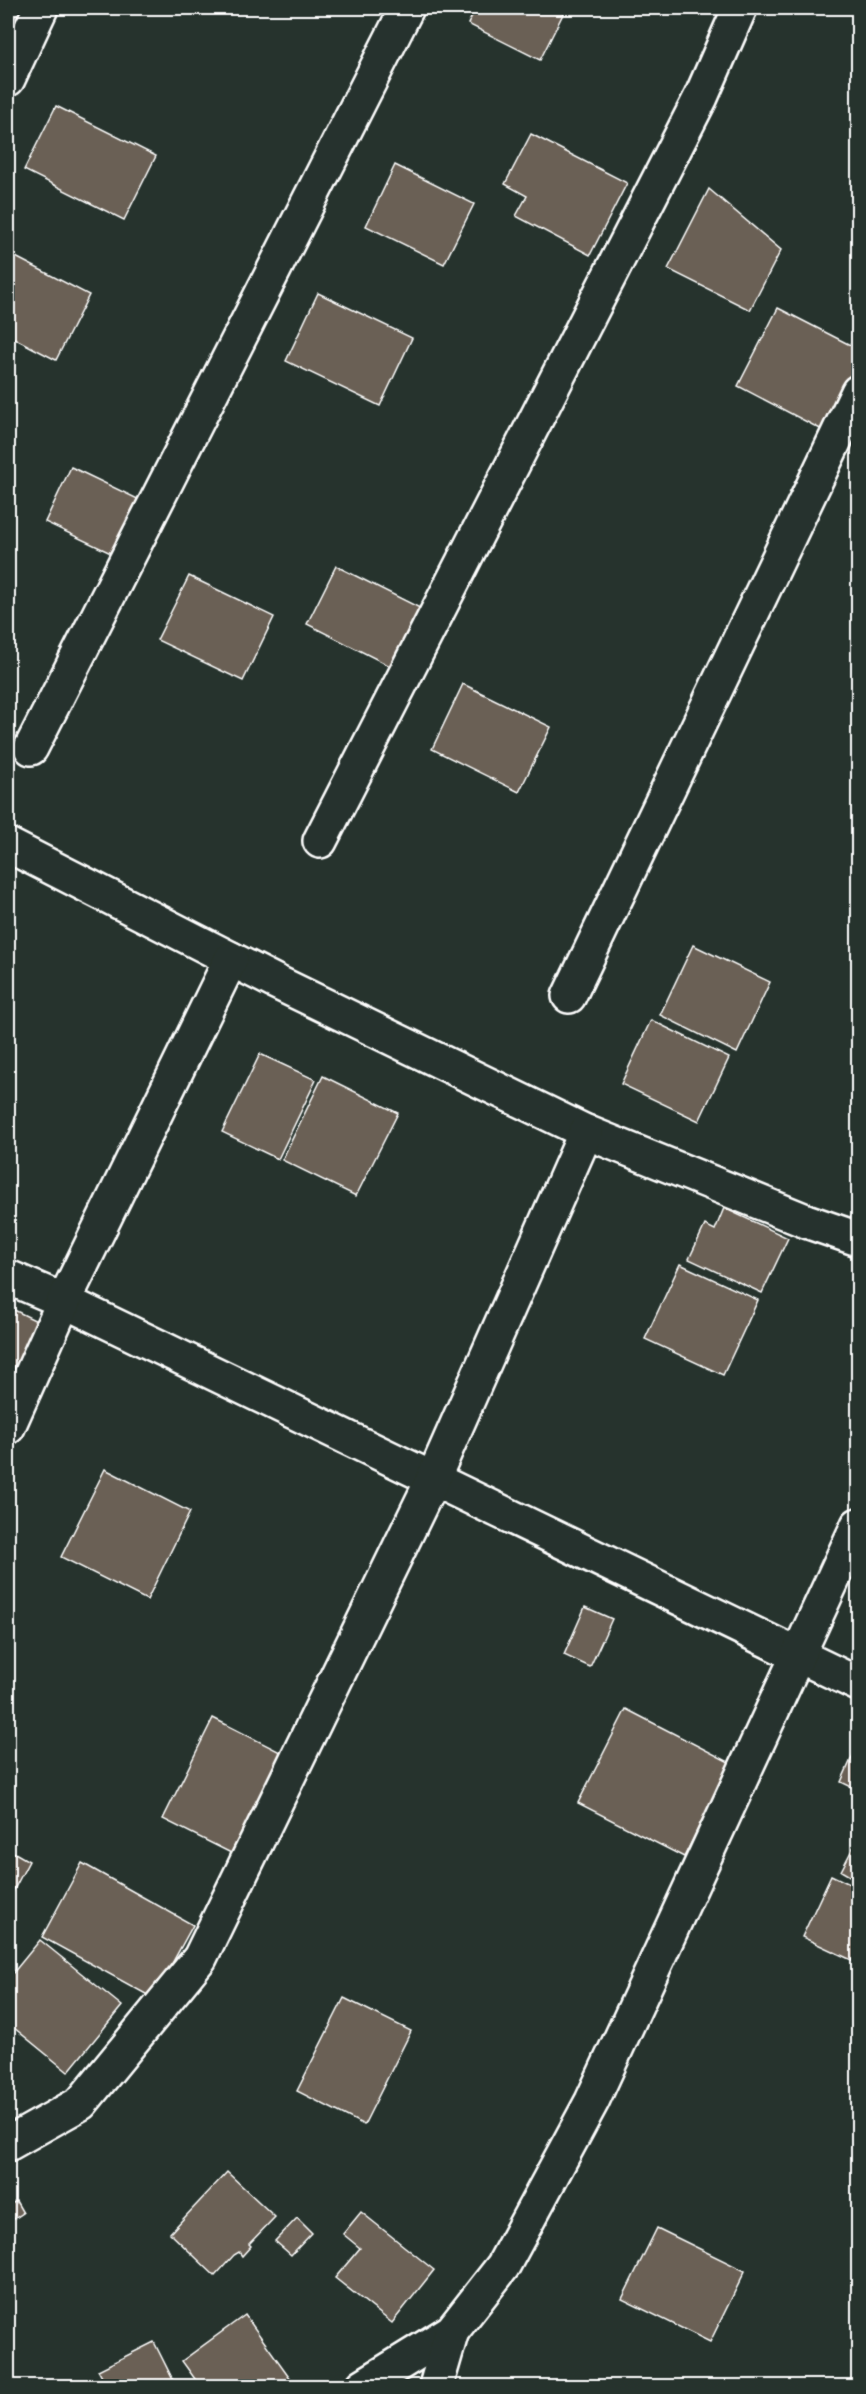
<svg xmlns="http://www.w3.org/2000/svg" width="866" height="2394" viewBox="0 0 866 2394" font-family="'Playpen Sans',sans-serif">
<rect width="100%" height="100%" fill="#26332d"/>
<filter id="ink" filterUnits="userSpaceOnUse"><feTurbulence type="fractalNoise" baseFrequency=".0167" numOctaves="2"/><feDisplacementMap in="SourceGraphic" scale="12" xChannelSelector="R" yChannelSelector="G"/><feConvolveMatrix kernelMatrix="1 2 1 2 8 2 1 2 1" color-interpolation-filters="sRGB"/></filter>
<g filter="url(#ink)">
<!-- building -->
<g fill="#6b6154" stroke="#fff" stroke-width="1.5">
<polygon points="476,8 566,8 540,60 468,24"/>
<polygon points="56,106 156,156 124,220 24,170"/>
<polygon points="531,134 627,183 590,255 516,216 527,196 505,184"/>
<polygon points="395,165 474,204 444,264 366,226"/>
<polygon points="709,189 781,250 750,310 668,269"/>
<polygon points="8,253 89,295 56,360 8,335"/>
<polygon points="318,293 412,338 380,406 286,361"/>
<polygon points="778,308 858,349 858,374 828,433 738,386"/>
<polygon points="71,467 142,501 117,556 45,522"/>
<polygon points="336,566 420,608 390,666 307,624"/>
<polygon points="189,576 274,617 243,681 157,640"/>
<polygon points="463,684 551,727 519,792 432,749"/>
<polygon points="693,945 770,982 737,1053 660,1015"/>
<polygon points="651,1020 729,1058 699,1121 621,1084"/>
<polygon points="260,1054 316,1080 278,1159 222,1132"/>
<polygon points="323,1076 398,1113 356,1196 282,1160"/>
<polygon points="724,1208 788,1238 762,1293 689,1259 705,1225 715,1230"/>
<polygon points="680,1264 758,1300 723,1375 645,1339"/>
<polygon points="8,1307 47,1326 8,1410"/>
<polygon points="105,1469 190,1512 147,1600 61,1557"/>
<polygon points="585,1607 612,1619 590,1667 564,1655"/>
<polygon points="626,1709 731,1763 684,1857 578,1803"/>
<polygon points="213,1718 282,1753 231,1853 163,1819"/>
<polygon points="858,1744 858,1790 841,1782"/>
<polygon points="858,1838 858,1881 841,1871"/>
<polygon points="8,1849 29,1861 8,1901"/>
<polygon points="82,1863 193,1925 153,1998 42,1937"/>
<polygon points="831,1875 858,1888 858,1963 802,1937"/>
<polygon points="40,1940 122,2006 68,2072 8,2023 8,1979"/>
<polygon points="344,1998 411,2031 364,2125 297,2091"/>
<polygon points="227,2172 275,2217 249,2244 251,2246 242,2256 239,2252 234,2255 215,2276 170,2233"/>
<polygon points="16,2201 23,2213 8,2223 8,2206"/>
<polygon points="361,2212 434,2270 392,2323 335,2278 360,2248 343,2234"/>
<polygon points="297,2218 312,2233 291,2255 275,2241"/>
<polygon points="657,2228 745,2271 710,2342 622,2299"/>
<polygon points="245,2315 296,2386 200,2386 182,2361"/>
<polygon points="154,2342 174,2382 165,2386 107,2386 98,2370"/>
</g>
<g fill="none" stroke-linecap="round" stroke-linejoin="round">
<defs>
<g id="minor">
<polyline points="8,79 41,8"/>
<polyline points="31,748 407,8"/>
<polyline points="320,841 701,97 740,8"/>
<polyline points="8,845 274,981 586,1132 806,1221 858,1239"/>
<polyline points="569,996 858,392"/>
<polyline points="8,1277 64,1301 858,1684"/>
<polyline points="8,1427 64,1301 231,959"/>
<polyline points="8,2144 81,2103 200,1958 433,1479 586,1132"/>
<polyline points="363,2386 452,2331 503,2266 592,2101 858,1525"/>
<polyline points="436,2386 452,2331"/>
</g>
</defs>
<!-- minor casing -->
<use href="#minor" stroke="#fff" stroke-width="38"/>
<!-- minor -->
<use href="#minor" stroke="#26332d" stroke-width="33"/>
</g>
</g>
<!-- margin -->
<rect width="866" height="2394" fill="none" stroke="#26332d" stroke-width="30"/>
<rect x="15" y="15" width="836" height="2364" fill="none" stroke="#fff" stroke-width="2" filter="url(#ink)"/>
</svg>
